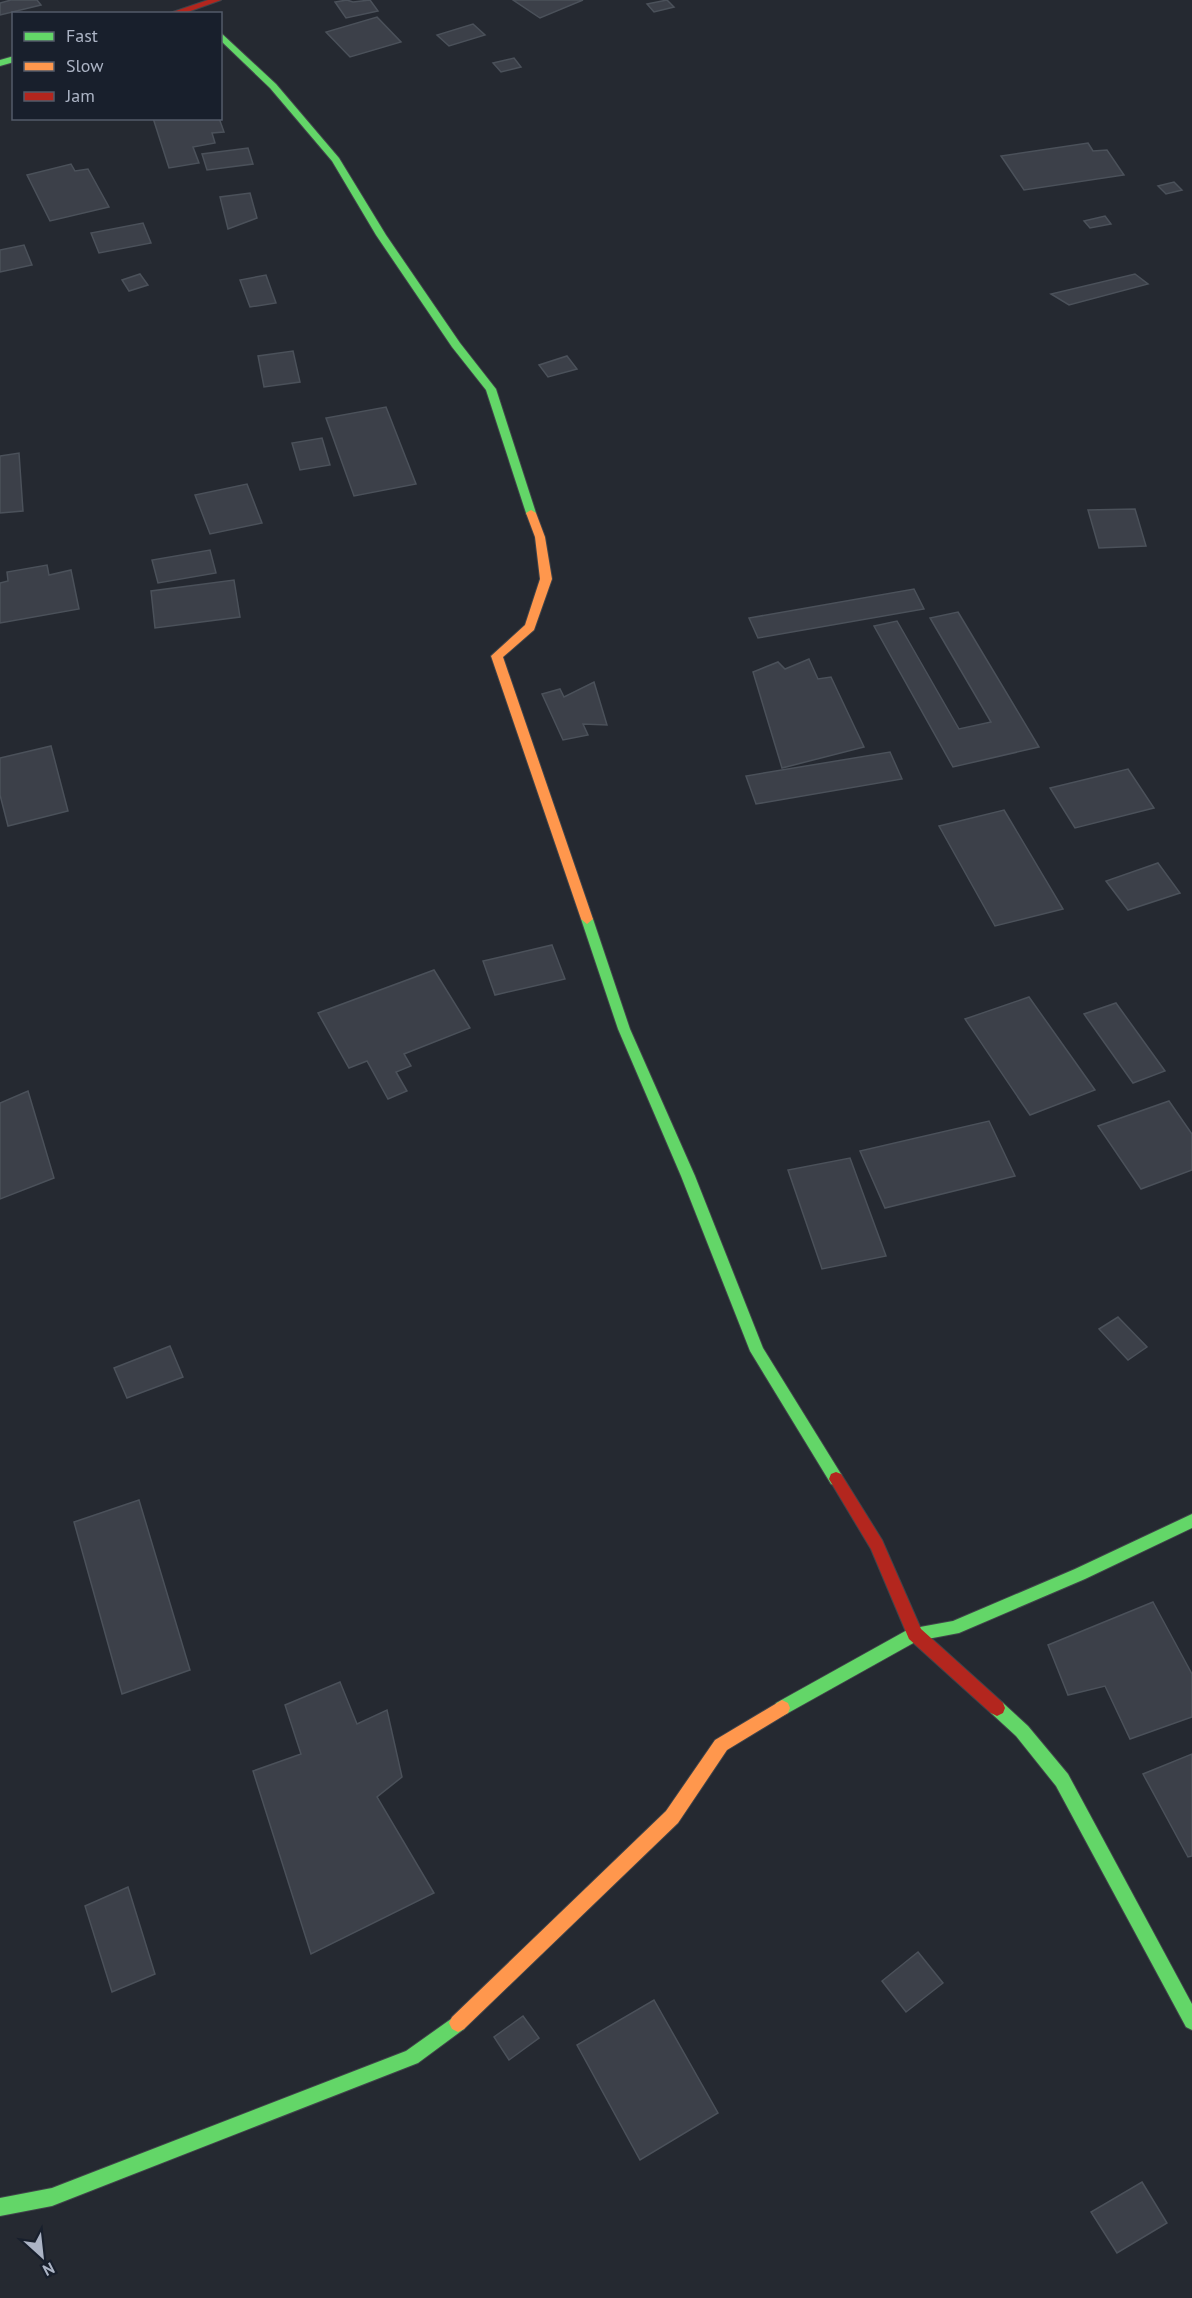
<svg xmlns="http://www.w3.org/2000/svg" width="1192" height="2298" viewBox="0 0 1192 2298" font-family="'PT Sans',sans-serif">
<rect width="100%" height="100%" fill="#252931"/>
<!-- building -->
<g fill="#3c4049" stroke="#4b515a" stroke-width="1.5">
<polygon points="11,0 37,0 41,5 0,15 0,3"/>
<polygon points="347,0 353,2 370,0 378,11 346,18 335,2"/>
<polygon points="513,0 583,0 540,18"/>
<polygon points="667,0 674,7 654,12 647,4"/>
<polygon points="377,17 401,42 350,57 326,32"/>
<polygon points="473,24 485,35 449,46 437,35"/>
<polygon points="514,58 521,67 501,72 493,63"/>
<polygon points="153,118 219,118 224,132 212,133 215,143 193,147 199,163 169,168"/>
<polygon points="1088,143 1093,151 1107,150 1124,175 1024,190 1001,156"/>
<polygon points="248,148 253,164 207,170 202,154"/>
<polygon points="71,164 75,171 88,169 109,207 50,221 27,175"/>
<polygon points="1174,182 1182,190 1166,194 1158,186"/>
<polygon points="250,193 257,218 228,229 220,197"/>
<polygon points="1105,216 1111,224 1090,228 1084,221"/>
<polygon points="143,223 151,243 99,253 91,233"/>
<polygon points="24,245 32,265 0,272 0,250"/>
<polygon points="140,274 148,285 129,291 122,280"/>
<polygon points="1135,274 1148,284 1069,305 1051,294"/>
<polygon points="266,275 276,303 250,307 240,280"/>
<polygon points="293,351 300,382 264,387 258,356"/>
<polygon points="567,356 577,369 548,377 539,365"/>
<polygon points="386,407 416,484 354,496 326,418"/>
<polygon points="322,438 330,465 300,470 292,443"/>
<polygon points="19,453 23,511 0,513 0,456"/>
<polygon points="247,484 262,523 210,534 195,495"/>
<polygon points="1135,509 1146,546 1099,548 1088,510"/>
<polygon points="210,550 216,573 158,583 152,560"/>
<polygon points="47,565 49,575 71,570 79,609 0,623 0,583 8,581 7,572"/>
<polygon points="234,580 240,617 155,628 151,591"/>
<polygon points="914,589 924,609 758,638 749,618"/>
<polygon points="958,612 1039,747 953,767 874,626 897,621 959,729 991,722 930,618"/>
<polygon points="809,659 818,679 831,677 864,747 782,768 753,672 778,662 785,669"/>
<polygon points="594,682 607,725 583,724 588,735 563,740 542,694 560,689 564,697"/>
<polygon points="51,746 68,811 8,826 0,795 0,758"/>
<polygon points="890,752 902,779 756,804 746,776"/>
<polygon points="1128,769 1154,808 1075,828 1050,788"/>
<polygon points="1004,810 1063,909 995,926 939,826"/>
<polygon points="1158,863 1180,893 1128,910 1106,881"/>
<polygon points="552,945 565,979 495,995 483,961"/>
<polygon points="434,970 470,1028 404,1054 411,1066 396,1072 407,1091 388,1099 367,1061 349,1068 318,1013"/>
<polygon points="1029,997 1095,1090 1030,1115 965,1019"/>
<polygon points="1116,1003 1165,1071 1133,1083 1084,1014"/>
<polygon points="28,1091 54,1178 0,1199 0,1103"/>
<polygon points="1169,1101 1192,1134 1192,1170 1141,1189 1098,1126"/>
<polygon points="989,1121 1015,1176 885,1208 860,1151"/>
<polygon points="850,1158 886,1256 822,1269 788,1170"/>
<polygon points="1118,1317 1147,1347 1128,1360 1099,1329"/>
<polygon points="170,1346 183,1377 127,1398 114,1368"/>
<polygon points="139,1500 190,1670 122,1694 74,1522"/>
<polygon points="1153,1602 1192,1674 1192,1717 1130,1739 1105,1686 1068,1695 1048,1645"/>
<polygon points="340,1682 357,1724 387,1710 402,1777 377,1797 434,1893 311,1954 253,1771 301,1754 285,1705"/>
<polygon points="1192,1754 1192,1856 1188,1857 1143,1774"/>
<polygon points="128,1887 155,1974 112,1992 85,1906"/>
<polygon points="918,1952 943,1983 906,2012 882,1981"/>
<polygon points="654,2000 718,2113 640,2160 577,2045"/>
<polygon points="523,2016 539,2038 509,2060 494,2037"/>
<polygon points="1142,2182 1167,2223 1117,2253 1091,2212"/>
</g>
<g fill="none" stroke-linecap="round" stroke-linejoin="round">
<defs>
<g id="fast">
<polygon points="220,32 276,84 339,158 386,235 460,343 496,389 536,513 535,515 527,515 526,513 486,390 452,347 376,235 332,161 270,88 220,40"/>
<polygon points="14,56 14,62 0,66 0,60"/>
<polygon points="587,914 593,919 630,1029 695,1176 763,1348 841,1474 843,1479 841,1484 836,1486 831,1484 750,1351 681,1176 618,1029 581,919"/>
<polygon points="1192,1514 1192,1528 1085,1579 959,1633 917,1641 788,1713 782,1716 776,1713 774,1708 776,1703 909,1629 953,1621 1075,1569"/>
<polygon points="997,1700 1003,1703 1028,1726 1068,1774 1192,2004 1192,2030 1186,2027 1056,1786 1016,1736 991,1713 989,1708 991,1703"/>
<polygon points="458,2014 464,2017 467,2023 464,2029 418,2063 52,2206 0,2216 0,2198 52,2188 406,2051"/>
</g>
<g id="slow">
<polygon points="531,510 536,513 545,537 552,579 534,630 503,657 593,919 587,924 581,919 491,656 525,625 540,579 535,537 526,513"/>
<polygon points="782,1700 788,1703 790,1708 788,1713 727,1750 678,1823 464,2029 458,2032 452,2029 449,2023 452,2017 666,1811 715,1740"/>
</g>
<g id="jam">
<polygon points="208,0 221,0 182,14 167,14"/>
<polygon points="836,1472 841,1474 882,1540 921,1629 1003,1703 1005,1708 1003,1713 997,1716 991,1713 909,1639 871,1549 829,1479 831,1474"/>
</g>
</defs>
<!-- fast casing -->
<use href="#fast" stroke="#40444a" stroke-width="2"/>
<!-- slow casing -->
<use href="#slow" stroke="#40444a" stroke-width="2"/>
<!-- jam casing -->
<use href="#jam" stroke="#40444a" stroke-width="2"/>
<!-- fast -->
<use href="#fast" fill="#63d668" fill-rule="evenodd"/>
<!-- slow -->
<use href="#slow" fill="#ff974d" fill-rule="evenodd"/>
<!-- jam -->
<use href="#jam" fill="#b3261e" fill-rule="evenodd"/>
</g>
<!-- legend -->
<rect x="12" y="12" width="210" height="108" fill="#181f2c" stroke="#535b69" stroke-width="1.5"/>
<rect x="24" y="32" width="30" height="9" fill="#63d668" stroke="#535b69" stroke-width="1.5"/>
<text x="66" y="42" font-size="18" fill="#acb4c5">Fast</text>
<rect x="24" y="62" width="30" height="9" fill="#ff974d" stroke="#535b69" stroke-width="1.5"/>
<text x="66" y="72" font-size="18" fill="#acb4c5">Slow</text>
<rect x="24" y="92" width="30" height="9" fill="#b3261e" stroke="#535b69" stroke-width="1.5"/>
<text x="66" y="102" font-size="18" fill="#acb4c5">Jam</text>
<!-- north arrow -->
<g transform="translate(42 2256) rotate(153)" stroke="#181f2c" stroke-width="4.5" paint-order="stroke">
<path d="M0-4.5L10 22L0 15L-10 22Z" fill="#acb4c5"/>
<text y="-9" font-size="16" font-weight="bold" text-anchor="middle" fill="#acb4c5">N</text>
</g>
</svg>
